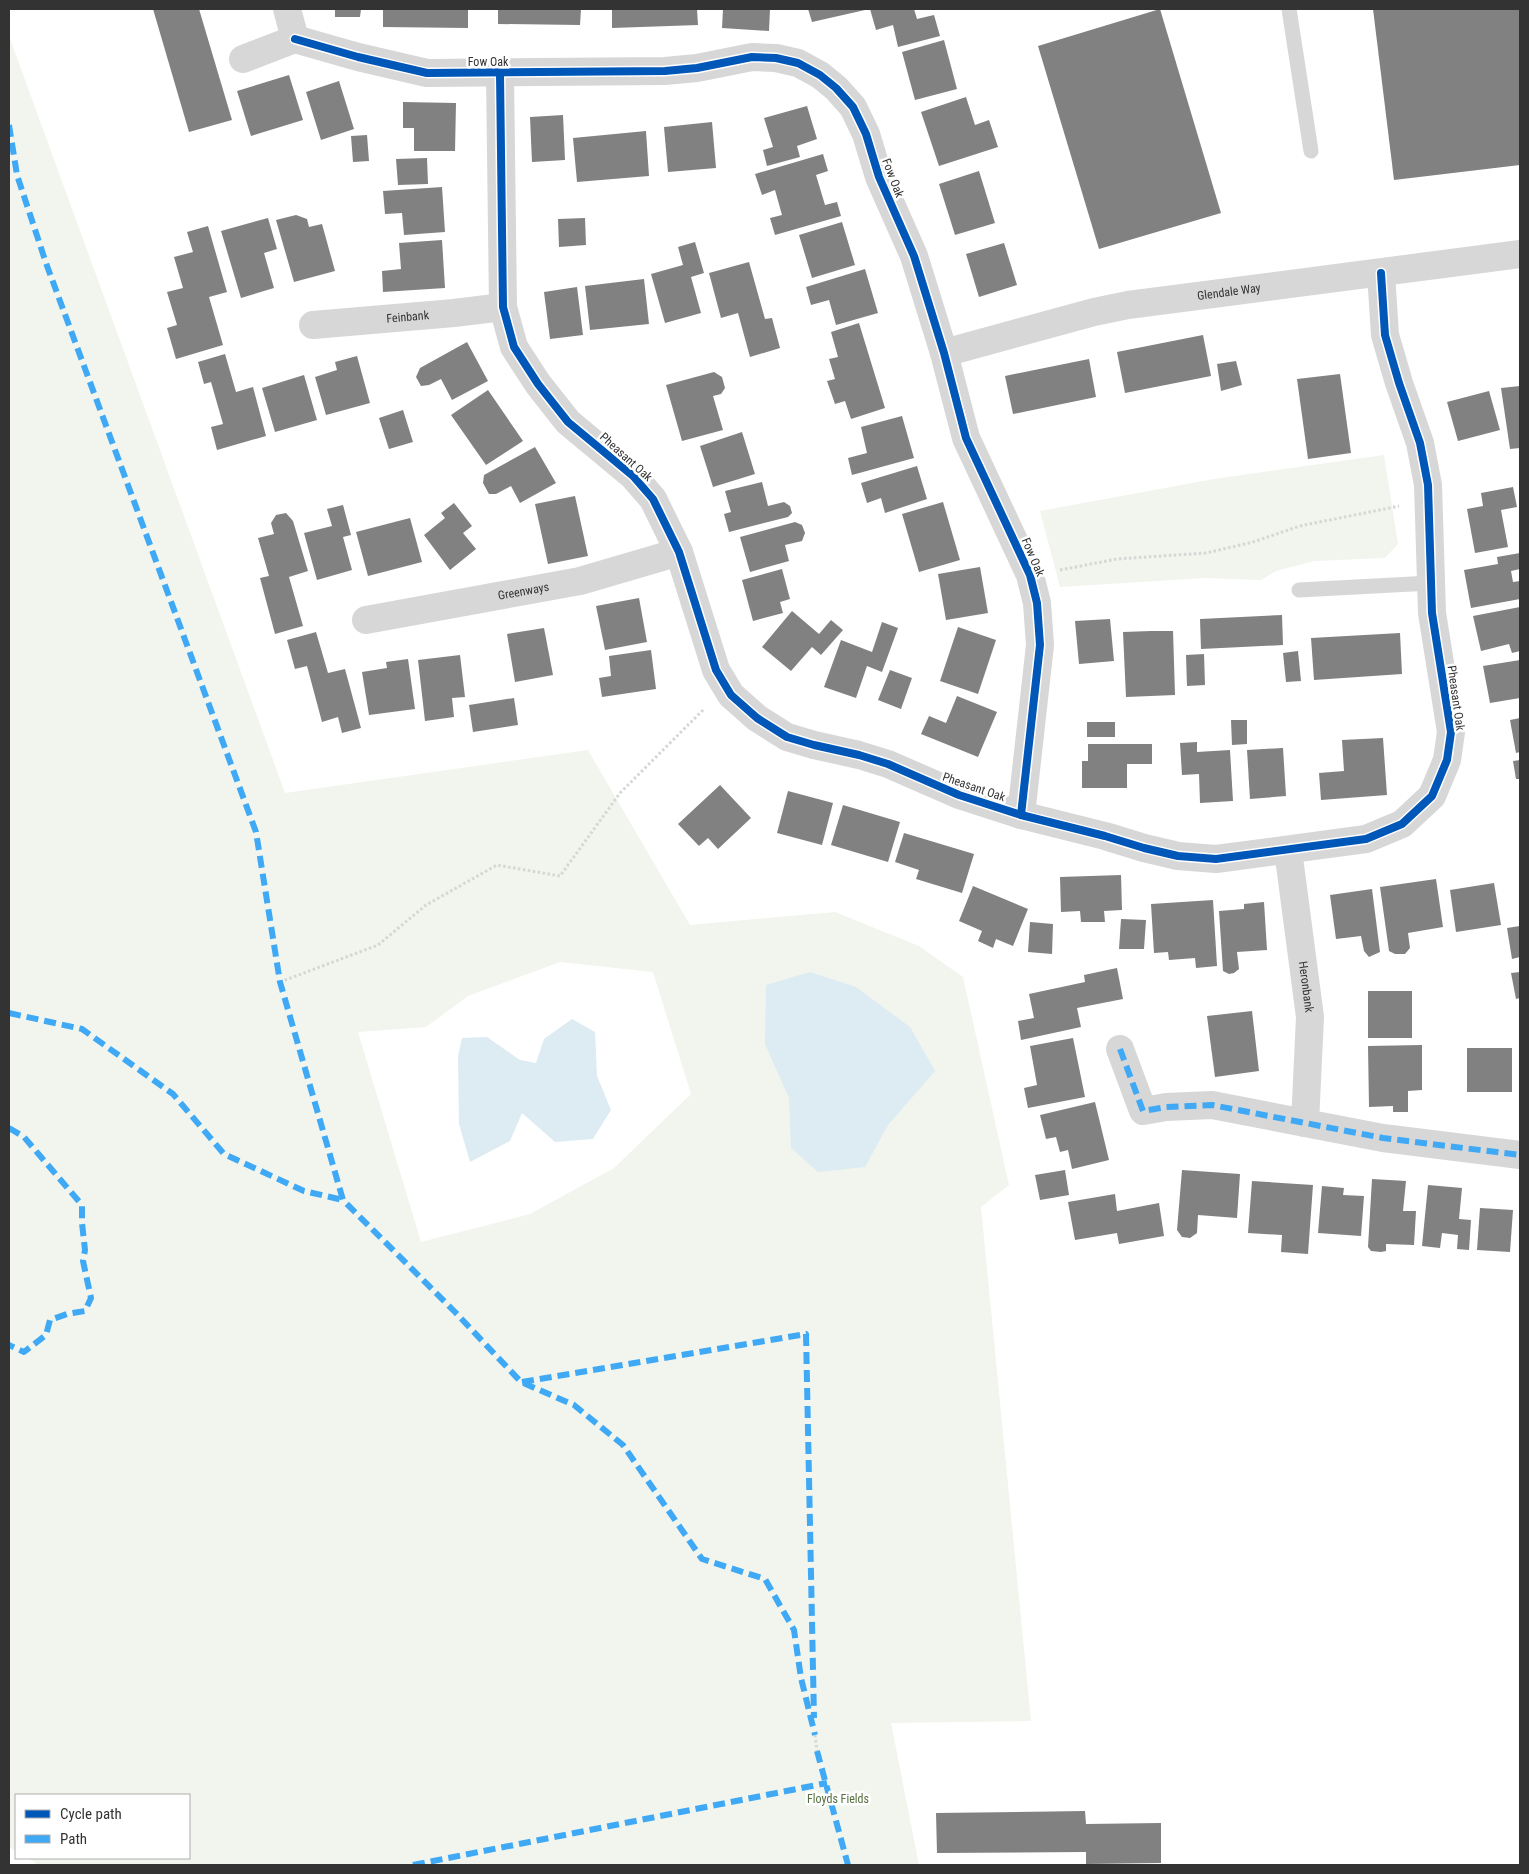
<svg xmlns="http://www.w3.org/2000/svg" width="1529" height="1874" viewBox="0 0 1529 1874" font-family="'Roboto Condensed',sans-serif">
<rect width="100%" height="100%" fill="#fff"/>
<!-- green -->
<g fill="#f1f5ed" fill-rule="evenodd">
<path d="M9,36L285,793L588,750L690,925L835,912L919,946L963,977L1009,1185L981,1207L1031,1721L891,1723L919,1865H36V1863L27,1858H189V1795H16V1851L9,1847ZM560,962L653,972L691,1094L614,1168L530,1214L421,1242L358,1032L426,1027L468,996Z"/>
<polygon points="1384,455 1398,544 1385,558 1314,561 1276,571 1261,580 1205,578 1060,587 1040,511 1214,479"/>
</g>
<!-- water -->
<g fill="#ddebf3">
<polygon points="810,972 856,987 910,1027 935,1071 888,1125 865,1167 818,1172 791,1148 789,1098 765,1044 766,985"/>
<polygon points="572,1019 595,1032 597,1076 611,1110 593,1139 555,1142 522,1113 510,1141 470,1162 459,1124 458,1056 462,1038 487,1037 520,1060 536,1063 544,1039"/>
</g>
<!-- building -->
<g fill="#818181">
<polygon points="153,9 199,9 232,120 189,132"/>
<polygon points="335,9 361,9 360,17 335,17"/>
<polygon points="383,9 468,9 468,28 383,27"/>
<polygon points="498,9 581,9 580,25 498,24"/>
<polygon points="612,9 697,9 698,25 612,28"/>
<polygon points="723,9 770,9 769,31 722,28"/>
<polygon points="808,9 865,9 865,10 812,22"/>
<polygon points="870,9 914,9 917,19 934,15 940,36 898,47 893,25 876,30"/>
<polygon points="1160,9 1221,213 1099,249 1038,46"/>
<polygon points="1373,9 1520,9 1520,165 1394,180"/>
<polygon points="944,40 957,89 915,100 902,52"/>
<polygon points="289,75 303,120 251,136 237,91"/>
<polygon points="339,81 354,129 321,140 306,92"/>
<polygon points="966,97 975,125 989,120 998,147 939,166 921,112"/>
<polygon points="403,102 456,103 455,151 414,151 414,128 403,128"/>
<polygon points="807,106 817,139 797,146 800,157 767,166 763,150 773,147 764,118"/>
<polygon points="563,115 565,160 532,162 530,117"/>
<polygon points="712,122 716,168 668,172 664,127"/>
<polygon points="646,131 649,176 577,182 573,138"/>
<polygon points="367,135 369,161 353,162 351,136"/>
<polygon points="823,154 828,171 816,175 825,205 837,202 841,216 775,235 770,218 782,215 775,190 762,195 755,174"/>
<polygon points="427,158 428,184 398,185 396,159"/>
<polygon points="979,171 995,223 955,235 939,184"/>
<polygon points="442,187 445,232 404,235 402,213 385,214 383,191"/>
<polygon points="296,215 307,219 309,227 322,224 335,271 294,282 276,220"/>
<polygon points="268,218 277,249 264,253 274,288 241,298 221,231"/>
<polygon points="585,218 586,245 559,247 558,219"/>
<polygon points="842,222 855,265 812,278 799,235"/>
<polygon points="208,226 227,292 209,297 223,345 176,359 167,328 177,325 167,292 183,288 174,257 193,252 187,232"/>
<polygon points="442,240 445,288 383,292 382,271 401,269 399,243"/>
<polygon points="695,242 704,273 691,277 701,313 665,323 651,274 683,265 678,247"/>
<polygon points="1004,243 1017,285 979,297 966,254"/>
<polygon points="749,262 765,319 772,318 780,348 750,357 738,313 721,318 709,273"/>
<polygon points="865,269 878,313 836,325 829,300 811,305 806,287"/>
<polygon points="644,279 649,324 590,330 585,286"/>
<polygon points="577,287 583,335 550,339 544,292"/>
<polygon points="859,323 885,408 851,419 845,401 835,404 827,381 835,379 829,359 838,357 831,332"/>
<polygon points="1203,335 1211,376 1125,393 1117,352"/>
<polygon points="467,342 488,381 452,400 441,379 429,385 421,386 416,377 420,368"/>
<polygon points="225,354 236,392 253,387 266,436 217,450 211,427 223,424 211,382 204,384 198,362"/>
<polygon points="357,356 370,403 326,415 315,377 337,370 335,362"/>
<polygon points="1089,359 1096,397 1013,414 1005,376"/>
<polygon points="1236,361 1242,385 1221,391 1217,364"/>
<polygon points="714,372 722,377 725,388 721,394 713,396 723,430 682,441 666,385"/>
<polygon points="1340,374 1351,453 1308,459 1297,379"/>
<polygon points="304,375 317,420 275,432 262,388"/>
<polygon points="1520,386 1520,448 1510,449 1501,388"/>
<polygon points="488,390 523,441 486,465 451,415"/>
<polygon points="1489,391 1500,430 1458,441 1447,402"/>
<polygon points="403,410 413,442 389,449 379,418"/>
<polygon points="902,416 914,458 852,475 848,458 867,453 861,427"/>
<polygon points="742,432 755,474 713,487 700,446"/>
<polygon points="535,447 556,483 520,503 511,486 496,494 489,494 483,483 484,475"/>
<polygon points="917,466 927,499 885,513 881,498 867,503 861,483"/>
<polygon points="762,482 768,506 784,502 790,506 792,513 788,517 729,532 724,514 731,512 725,491"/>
<polygon points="1513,487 1517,507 1501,510 1508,547 1475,553 1467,509 1483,506 1481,493"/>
<polygon points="575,496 588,556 548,564 535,504"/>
<polygon points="943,502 960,560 919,572 902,514"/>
<polygon points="454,503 472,526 463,533 476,549 450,570 424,535 445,518 441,513"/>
<polygon points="343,505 351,535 343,537 352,570 317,580 304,533 332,526 327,509"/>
<polygon points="286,513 293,521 308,571 289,577 303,626 275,634 260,578 269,576 258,538 274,534 271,523 276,515"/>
<polygon points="410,518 422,562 368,576 356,532"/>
<polygon points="795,522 802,525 805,533 802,541 785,545 789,561 750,572 740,537"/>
<polygon points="1520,553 1520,569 1511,571 1513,582 1520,581 1520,599 1471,608 1464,570 1498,564 1497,557"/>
<polygon points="980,567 988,613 946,620 938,574"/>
<polygon points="782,569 790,599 780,602 783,613 753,621 742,580"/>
<polygon points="639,598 647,642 605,650 596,606"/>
<polygon points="1520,607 1520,651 1512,653 1509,644 1481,651 1473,616"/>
<polygon points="792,611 819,634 831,620 843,630 821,655 812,647 791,671 762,647"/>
<polygon points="1282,615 1283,645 1201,649 1200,619"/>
<polygon points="1110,619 1114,661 1079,664 1075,621"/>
<polygon points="882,622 898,628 882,672 867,666 856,698 824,687 841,640 872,652"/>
<polygon points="958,627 996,640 978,694 940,681"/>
<polygon points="544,628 553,675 515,682 507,634"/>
<polygon points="1151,631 1173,631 1175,695 1126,697 1123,632"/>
<polygon points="316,632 328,673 345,669 361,728 342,733 338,717 322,722 307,666 295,669 287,640"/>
<polygon points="1400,633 1402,674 1314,680 1311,638"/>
<polygon points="651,650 656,689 602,697 599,678 611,676 609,656"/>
<polygon points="1298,651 1301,681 1286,682 1283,653"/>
<polygon points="1204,654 1205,685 1187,686 1186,655"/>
<polygon points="460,655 465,697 452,698 454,717 425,721 418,660"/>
<polygon points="408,659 415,709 369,715 362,672 387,668 386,662"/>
<polygon points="1520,660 1520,698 1490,703 1483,666"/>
<polygon points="890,670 912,678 901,709 878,700"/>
<polygon points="957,696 997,712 978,757 921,734 929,716 946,723"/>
<polygon points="514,698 518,725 473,732 469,705"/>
<polygon points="1520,718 1520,752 1516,753 1510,720"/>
<polygon points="1231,720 1247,720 1247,744 1232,745"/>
<rect x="1087" y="722" width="28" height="15"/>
<polygon points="1383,738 1387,795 1321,800 1319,773 1344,771 1342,740"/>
<polygon points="1197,742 1197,752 1230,750 1233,801 1200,803 1199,774 1182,775 1180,743"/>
<polygon points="1088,744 1152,744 1152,764 1127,764 1127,788 1082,788 1082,761 1088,761"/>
<polygon points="1283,748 1286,796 1250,799 1247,750"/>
<polygon points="1520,760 1520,779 1516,779 1513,761"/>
<polygon points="720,785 751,818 718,849 708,838 699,846 678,824"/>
<polygon points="788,791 833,803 822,845 777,833"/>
<polygon points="843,805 900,822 888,862 831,845"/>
<polygon points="904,833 974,854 962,893 916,879 919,870 895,862"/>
<polygon points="1121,875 1122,910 1104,911 1105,922 1081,922 1080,911 1061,912 1060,877"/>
<polygon points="1436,879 1443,927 1408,933 1410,948 1405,954 1395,954 1389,951 1380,887"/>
<polygon points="1494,883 1501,925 1456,932 1450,890"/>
<polygon points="973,886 1028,909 1013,946 996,939 993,948 978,941 982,931 959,921"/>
<polygon points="1372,889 1380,952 1369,957 1364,951 1361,936 1336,939 1330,895"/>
<polygon points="1213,900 1217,966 1196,968 1195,958 1169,960 1168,952 1154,953 1151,904"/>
<polygon points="1264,902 1267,950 1237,952 1239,969 1234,973 1229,974 1223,971 1219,911 1244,909 1244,904"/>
<polygon points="1121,919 1146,920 1144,949 1119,949"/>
<polygon points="1030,922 1053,924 1052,954 1028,952"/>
<polygon points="1520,926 1520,957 1512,959 1507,928"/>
<polygon points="1117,968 1123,999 1077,1008 1081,1027 1021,1040 1018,1021 1034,1018 1029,994 1085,982 1084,975"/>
<polygon points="1520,972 1520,998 1516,999 1511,973"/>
<rect x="1368" y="991" width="44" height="47"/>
<polygon points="1252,1011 1259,1071 1215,1077 1207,1016"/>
<polygon points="1073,1038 1085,1097 1028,1108 1024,1088 1037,1085 1030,1046"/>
<polygon points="1422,1045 1422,1090 1408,1091 1408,1112 1393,1112 1393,1106 1369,1107 1368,1046"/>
<rect x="1467" y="1048" width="45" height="44"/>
<polygon points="1095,1102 1109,1160 1072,1169 1068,1150 1060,1152 1056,1137 1046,1139 1040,1115"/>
<polygon points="1065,1170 1069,1195 1040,1200 1035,1175"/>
<polygon points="1182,1170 1240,1174 1237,1218 1198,1215 1197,1233 1190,1238 1182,1237 1177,1230"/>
<polygon points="1372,1179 1406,1181 1403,1211 1416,1211 1414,1245 1386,1244 1386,1251 1381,1252 1371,1251 1368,1247"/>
<polygon points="1252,1181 1313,1185 1308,1254 1281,1252 1282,1235 1248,1233"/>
<polygon points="1428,1185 1462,1188 1459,1219 1471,1220 1469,1250 1457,1249 1458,1235 1442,1233 1440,1248 1422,1246"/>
<polygon points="1322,1186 1344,1188 1343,1195 1364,1196 1361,1236 1318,1233"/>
<polygon points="1115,1194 1117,1211 1159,1203 1164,1236 1119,1244 1117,1233 1075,1240 1068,1202"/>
<polygon points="1480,1208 1513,1210 1510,1252 1477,1250"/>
<polygon points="1085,1811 1086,1824 1161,1823 1161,1863 1086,1864 1086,1852 937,1853 936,1813"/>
</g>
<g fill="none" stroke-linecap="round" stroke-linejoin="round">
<!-- path -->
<g stroke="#d6d6d6" stroke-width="3" stroke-dasharray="2.5 2.5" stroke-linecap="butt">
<polyline points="1060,570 1117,559 1206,553 1253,542 1300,526 1399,506"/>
<polyline points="280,982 378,945 426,905 497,865 560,876 620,793 704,709"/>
<polyline points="815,1735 817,1751"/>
</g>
<!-- service -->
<g stroke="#d7d7d7" stroke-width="15">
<polyline points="1289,9 1311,151"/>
<polyline points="1299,590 1431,583"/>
</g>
<!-- minor -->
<g stroke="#d7d7d7" stroke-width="28">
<polyline points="295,39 358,57 427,73 665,71 697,68 752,57 776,58 798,63 820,75 836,88 853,107 866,134 879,177 914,256 944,353 966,438 1030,575 1037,603 1040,645 1021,815"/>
<polyline points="243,59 295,39 287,9"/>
<polyline points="500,74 503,307 514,347 538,384 568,422 633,476 653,499 679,552 716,670 731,695 757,718 787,737 814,745 859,755 888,764 959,795 1021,815 1105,836 1144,848 1178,856 1216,859 1366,839 1402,824 1432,796 1447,760 1451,732 1432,613 1428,485 1420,443 1399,383 1385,335 1381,273"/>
<path id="s1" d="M313,325L454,313L503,307"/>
<path id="s2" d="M944,353L1094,312L1128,305L1520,254"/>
<path id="s3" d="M366,620L580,581L679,552"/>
<path id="s4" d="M1288,850L1310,1017L1305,1123"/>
<polyline points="1120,1049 1143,1111 1166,1107 1212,1105 1383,1138 1520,1155"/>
</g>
<!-- quiet -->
<g stroke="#3fa9f5" stroke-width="6" stroke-dasharray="12 6" stroke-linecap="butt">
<polyline points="9,125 17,175 46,263 256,832 280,982 343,1200 455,1312 521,1382 574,1405 623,1445 702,1559 765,1579 794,1630 801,1678 815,1735"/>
<polyline points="9,1013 82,1029 173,1094 224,1154 304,1191 343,1200"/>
<polyline points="1120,1049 1143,1111 1166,1107 1212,1105 1383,1138 1520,1155"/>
<polyline points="9,1128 24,1137 82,1205 82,1223 85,1250 83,1261 91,1298 85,1311 67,1314 50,1320 46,1335 24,1352 9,1345"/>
<polyline points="522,1382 806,1334 814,1718"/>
<polyline points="817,1751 848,1865"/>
<polyline points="413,1865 827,1783"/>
</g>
<defs>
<g id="cycleway">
<polyline points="295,39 358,57 427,73 665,71 697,68 752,57 776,58 798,63 820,75 836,88 853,107 866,134 879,177 914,256 944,353 966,438 1030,575 1037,603 1040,645 1021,815"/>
<polyline points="500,74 503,307 514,347 538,384 568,422 633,476 653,499 679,552 716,670 731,695 757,718 787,737 814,745 859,755 888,764 959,795 1021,815 1105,836 1144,848 1178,856 1216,859 1366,839 1402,824 1432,796 1447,760 1451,732 1432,613 1428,485 1420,443 1399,383 1385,335 1381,273"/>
</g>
</defs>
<!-- cycleway casing -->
<use href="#cycleway" stroke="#fff" stroke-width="11"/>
<!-- cycleway -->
<use href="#cycleway" stroke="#0057b8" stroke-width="8"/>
</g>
<g text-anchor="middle" stroke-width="5" stroke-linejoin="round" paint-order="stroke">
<!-- street labels -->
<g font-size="12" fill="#333" stroke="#fff">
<text x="488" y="66">Fow Oak</text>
<text transform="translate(893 178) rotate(69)" y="4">Fow Oak</text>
<text dy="4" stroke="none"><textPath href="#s2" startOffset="292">Glendale Way</textPath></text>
<text dy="4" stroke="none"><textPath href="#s1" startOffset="95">Feinbank</textPath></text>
<text transform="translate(626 457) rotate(42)" y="4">Pheasant Oak</text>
<text transform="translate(1033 557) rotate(67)" y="4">Fow Oak</text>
<text dy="4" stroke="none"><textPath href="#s3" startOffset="160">Greenways</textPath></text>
<text transform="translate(1456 698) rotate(82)" y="4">Pheasant Oak</text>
<text transform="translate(974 787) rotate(19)" y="4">Pheasant Oak</text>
<text dy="4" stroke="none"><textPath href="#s4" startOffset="138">Heronbank</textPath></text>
</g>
<!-- park labels -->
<g font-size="12" fill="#56703f" stroke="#fff">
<text x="838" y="1803">Floyds Fields</text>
</g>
</g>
<!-- border -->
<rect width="1529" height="1874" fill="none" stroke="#333333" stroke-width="20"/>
<!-- legend -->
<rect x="15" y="1794" width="175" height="65" fill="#ffffff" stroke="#adadad"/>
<rect x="25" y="1810" width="25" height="8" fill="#0057b8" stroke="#adadad"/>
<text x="60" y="1819" font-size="15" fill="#333333">Cycle path</text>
<rect x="25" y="1835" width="25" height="8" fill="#3fa9f5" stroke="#adadad"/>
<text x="60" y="1844" font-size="15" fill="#333333">Path</text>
</svg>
